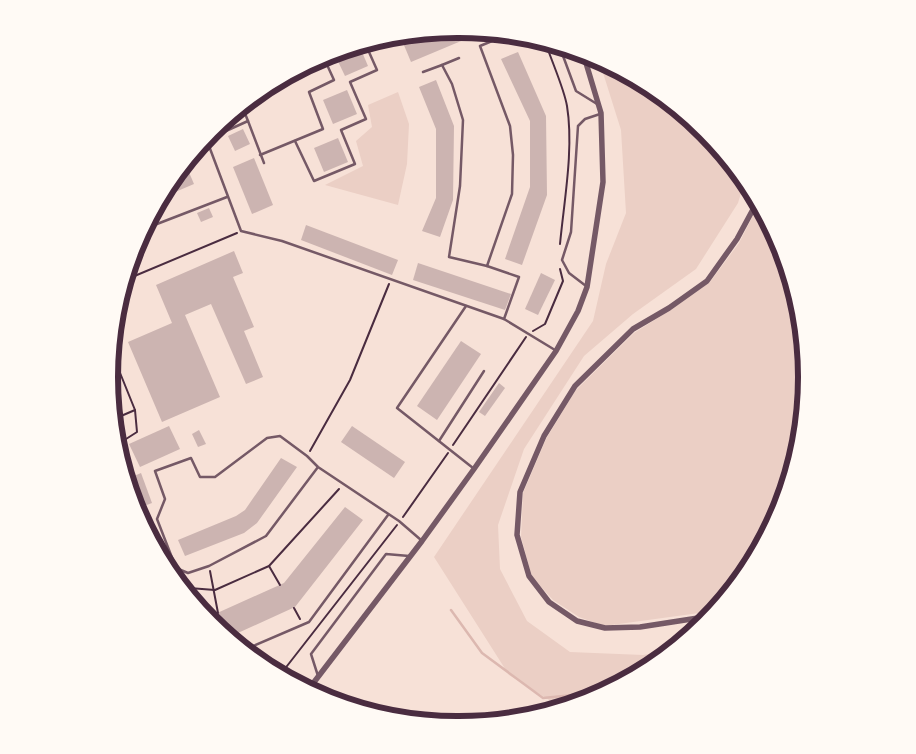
<svg xmlns="http://www.w3.org/2000/svg" width="916" height="754" viewBox="0 0 916 754" font-family="'DM Sans',sans-serif">
<rect width="100%" height="100%" fill="#f7e1d7"/>
<!-- green -->
<g fill="#ebcfc5">
<path d="M599,60L652,88L704,131L745,180L738,203L696,269L633,314L584,356L524,449L498,525L500,569L527,621L570,652L643,655L672,650C639,676 602,696 562,708L509,675L434,557L593,321L606,264L626,213L621,130Z"/>
<polygon points="398,92 409,124 407,164 398,205 325,185 363,166 356,141 372,127 368,105"/>
<polygon points="759,204 780,244 800,309 806,377 799,445 780,511 747,571 714,611 604,626 579,617 553,600 532,577 521,537 523,493 546,439 575,391 634,333 669,311 710,282 739,243"/>
</g>
<g fill="none" stroke-linecap="round" stroke-linejoin="round">
<!-- stream -->
<polyline stroke="#dcb8b0" stroke-width="2.5" points="451,610 482,653 543,698 604,692"/>
</g>
<!-- building -->
<g fill="#ccb4b1">
<polygon points="458,29 485,31 411,62 401,38 415,33"/>
<polygon points="359,45 368,66 345,76 334,53"/>
<polygon points="518,52 546,116 547,195 522,265 505,259 530,187 530,121 501,59"/>
<polygon points="436,80 454,126 453,200 440,237 422,231 436,198 436,129 419,87"/>
<polygon points="347,90 357,114 333,124 323,100"/>
<polygon points="243,129 250,144 235,151 228,136"/>
<polygon points="338,138 348,162 324,172 314,148"/>
<polygon points="254,158 273,205 252,214 233,167"/>
<polygon points="185,163 194,184 161,198 169,183"/>
<polygon points="209,208 213,217 201,222 197,213"/>
<polygon points="306,225 398,260 392,275 301,240"/>
<polygon points="234,251 243,273 233,277 254,327 244,331 263,377 246,384 211,304 185,315 220,397 162,422 128,342 172,323 156,285"/>
<polygon points="418,263 511,294 505,310 413,280"/>
<polygon points="541,273 555,280 538,315 525,309"/>
<polygon points="461,341 481,354 437,420 417,406"/>
<polygon points="499,383 505,388 485,416 479,412"/>
<polygon points="169,426 180,449 140,467 129,444"/>
<polygon points="352,426 405,462 394,478 341,442"/>
<polygon points="199,430 206,444 198,447 192,434"/>
<polygon points="281,458 297,467 257,523 244,533 185,556 178,540 236,516 245,510"/>
<polygon points="141,473 152,503 136,509 127,479"/>
<polygon points="345,507 363,520 295,607 229,637 212,623 200,609 215,614 284,583"/>
</g>
<g fill="none" stroke-linecap="round" stroke-linejoin="round">
<!-- path -->
<g stroke="#4a2c40" stroke-width="2">
<path d="M545,41C551,60 564,88 567,106C574,149 564,201 560,244"/>
<polyline points="125,280 237,233"/>
<polyline points="533,331 545,324 563,281 560,269"/>
<polyline points="112,353 135,410 114,419"/>
<polyline points="112,396 120,417"/>
<polyline points="453,445 526,337"/>
<polyline points="310,451 350,380 389,284"/>
<polyline points="124,470 131,465 124,446 126,439 137,432 135,410"/>
<polyline points="403,517 448,453"/>
<polyline points="269,566 280,585"/>
<polyline points="210,571 218,613"/>
<polyline points="177,581 189,588 215,590 269,566 339,489"/>
<polyline points="294,608 300,619"/>
<polyline points="280,675 397,525"/>
</g>
<!-- service -->
<g stroke="#755966" stroke-width="2.5">
<polyline points="559,45 576,91 597,104"/>
<polyline points="459,58 442,65 452,84 463,120 460,186 449,257 487,266 519,277 504,319"/>
<polyline points="423,72 442,65"/>
<polyline points="242,106 248,121"/>
<polyline points="206,138 241,231 282,241 504,319 555,350"/>
<polyline points="206,140 248,121 264,163"/>
<polyline points="295,141 314,181 355,164 341,130 366,119 350,82 377,70 365,43"/>
<polyline points="260,155 323,129 309,92 334,80 323,56"/>
<polyline points="144,229 227,197"/>
<polyline points="487,266 512,194 513,155 510,126 480,46 509,34"/>
<polyline points="586,286 569,273 562,260 571,232 578,126 585,119 600,114"/>
<polyline points="466,306 397,408 473,468"/>
<polyline points="439,441 484,371"/>
<polyline points="318,467 266,536 209,566 188,573 176,568 157,519 165,499 155,471 191,458 200,477 215,477 267,438 280,436 307,456 318,467 399,521 421,540"/>
<polyline points="244,650 309,622 388,515"/>
<polyline points="318,676 311,654 386,554 409,556"/>
</g>
<!-- tertiary -->
<g stroke="#755966" stroke-width="5.5">
<polyline points="711,616 640,627 605,628 577,621 549,602 529,576 517,535 520,492 544,436 575,386 633,329 669,308 707,281 737,239 757,202"/>
<polyline points="308,690 422,541 474,469 556,351 578,311 587,287 603,182 601,113 583,53"/>
</g>
</g>
<!-- crop -->
<path d="M0 0H916V754H0ZM457 38H459A339 339 0 0 1 798 377V377A339 339 0 0 1 459 716H457A339 339 0 0 1 118 377V377A339 339 0 0 1 457 38Z" fill="#fffaf5" fill-rule="evenodd"/>
<path fill="none" stroke="#4a2c40" stroke-width="6" d="M457 38H459A339 339 0 0 1 798 377V377A339 339 0 0 1 459 716H457A339 339 0 0 1 118 377V377A339 339 0 0 1 457 38Z"/>
</svg>
